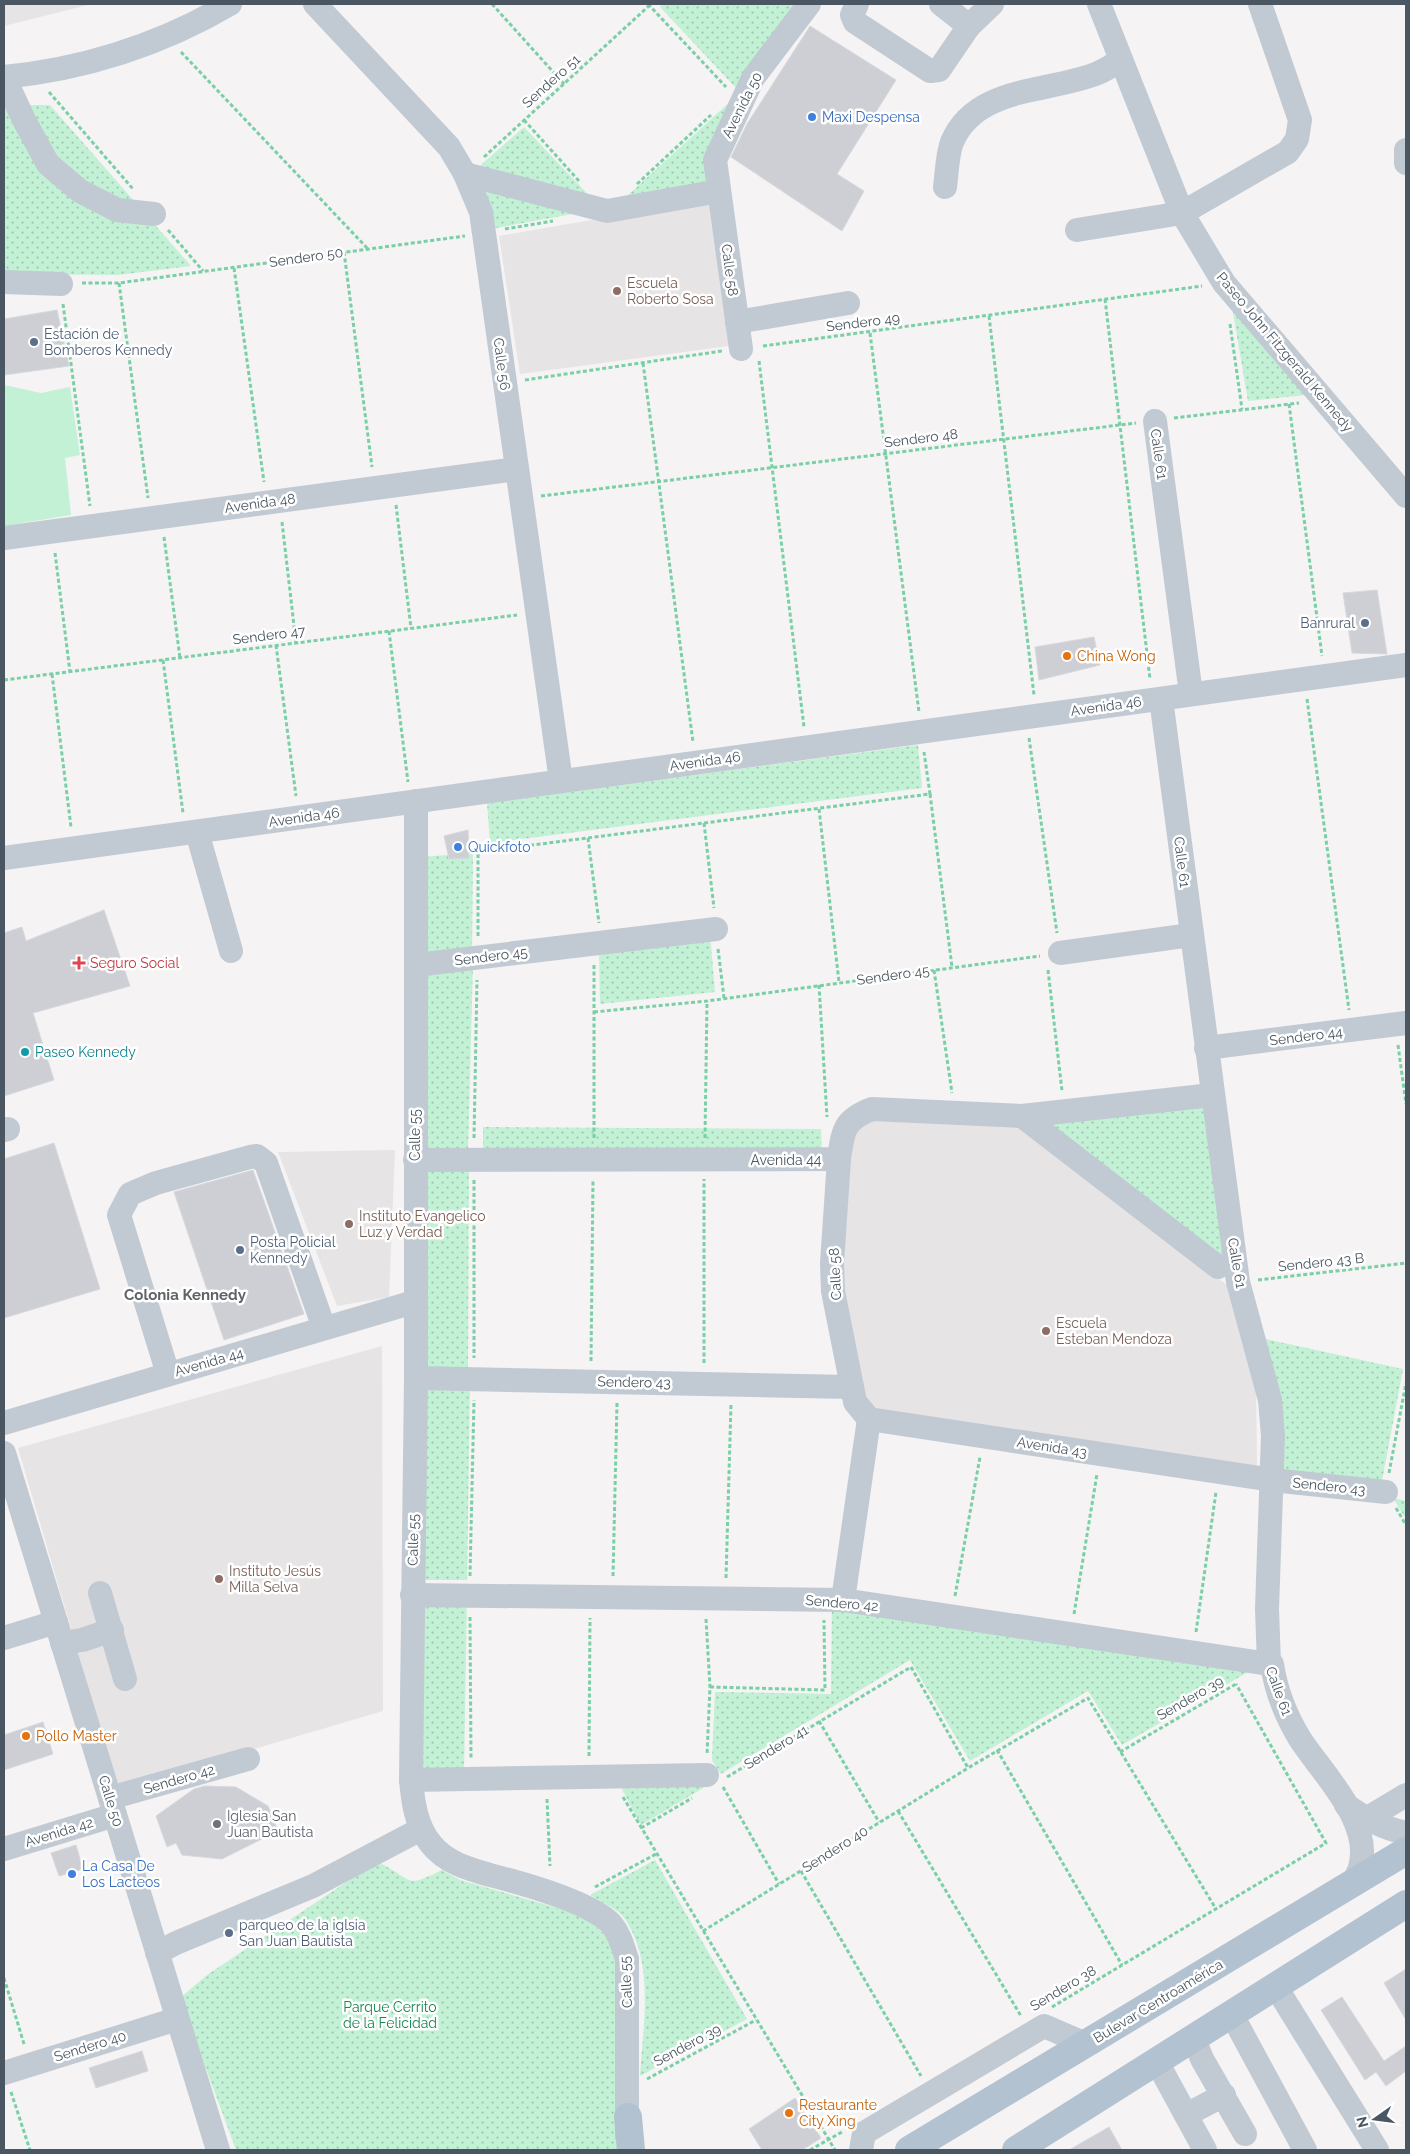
<svg xmlns="http://www.w3.org/2000/svg" width="1410" height="2154" viewBox="0 0 1410 2154" font-family="Raleway,sans-serif">
<defs>
<pattern id="park-dots" width="8" height="8" patternUnits="userSpaceOnUse" patternTransform="scale(1.25)"><rect width="8" height="8" fill="#c3f1d5"/><path d="M2 2h.1M6 6h.1" fill="none" stroke="#a0c6b0" stroke-width="1.8" stroke-linecap="round"/></pattern>
</defs>
<rect width="100%" height="100%" fill="#f5f3f3"/>
<!-- education -->
<g fill="#e6e4e5">
<polygon points="4,4 92,4 4,26"/>
<polygon points="712,199 736,345 520,374 499,236"/>
<polygon points="862,1120 1021,1126 1228,1286 1256,1376 1257,1466 879,1410 869,1404 862,1389 839,1281 853,1135"/>
<polygon points="395,1150 389,1297 337,1306 278,1152"/>
<polygon points="382,1346 383,1711 118,1789 18,1448"/>
</g>
<!-- green -->
<polygon fill="#c3f1d5" points="4,385 41,393 70,387 80,455 65,458 71,515 4,526"/>
<!-- park -->
<g fill="url(#park-dots)">
<polygon points="663,4 796,4 736,88 660,7"/>
<polygon points="733,99 713,188 615,207"/>
<polygon points="4,105 50,105 191,266 118,275 4,274"/>
<polygon points="524,127 600,207 473,172"/>
<polygon points="474,181 595,210 490,229"/>
<polygon points="1231,301 1307,395 1248,401"/>
<polygon points="918,745 922,788 490,843 487,803"/>
<polygon points="473,853 472,953 421,959 421,857"/>
<polygon points="710,934 715,992 600,1004 599,948"/>
<polygon points="473,962 468,1153 421,1154 421,971"/>
<polygon points="1207,1103 1229,1265 1042,1122"/>
<polygon points="483,1127 821,1129 822,1154 483,1152"/>
<polygon points="469,1170 468,1373 424,1372 422,1172"/>
<polygon points="1266,1339 1403,1369 1381,1486 1283,1473 1278,1396"/>
<polygon points="425,1383 470,1383 467,1580 420,1580"/>
<polygon points="1393,1498 1406,1501 1406,1519"/>
<polygon points="419,1593 467,1593 464,1772 417,1771"/>
<polygon points="832,1593 1255,1668 1122,1745 1088,1691 970,1761 910,1660 721,1774 712,1760 715,1692 831,1694"/>
<polygon points="616,1778 715,1781 641,1825"/>
<path d="M655,1860L747,2019L640,2076C643,2025 655,1964 625,1919C619,1909 600,1902 590,1895Z"/>
<path d="M382,1864C416,1882 404,1888 442,1870L460,1880L582,1915L608,1937L616,1957L617,2150H236L180,1998L207,1975L369,1867Z"/>
</g>
<!-- building -->
<g fill="#cdcfd5" stroke="#d7d9de">
<polygon points="810,26 896,80 837,174 864,191 842,231 731,157 747,124"/>
<polygon points="57,310 69,366 4,375 4,319"/>
<polygon points="1377,590 1387,654 1352,653 1343,593"/>
<polygon points="1094,637 1100,665 1039,680 1035,647"/>
<polygon points="468,830 469,858 449,859 444,836"/>
<polygon points="104,910 130,986 33,1013 54,1080 4,1096 4,933 22,927 26,941"/>
<polygon points="54,1143 100,1289 4,1318 4,1159"/>
<polygon points="253,1170 304,1314 224,1340 174,1192"/>
<polygon points="43,1722 53,1754 4,1770 4,1735"/>
<polygon points="205,1786 236,1787 268,1806 278,1831 222,1859 182,1855 176,1843 167,1847 156,1816 194,1789"/>
<polygon points="76,1845 83,1869 59,1876 51,1853"/>
<polygon points="1406,1969 1406,2020 1384,1983"/>
<polygon points="1342,1997 1384,2061 1406,2046 1406,2071 1386,2086 1376,2072 1365,2080 1321,2010"/>
<polygon points="142,2051 148,2071 96,2088 89,2068"/>
<polygon points="795,2098 821,2138 802,2150 762,2150 749,2129"/>
<polygon points="1109,2127 1122,2150 1069,2150"/>
</g>
<g fill="none" stroke-linecap="round" stroke-linejoin="round">
<!-- path -->
<g stroke="#7ad0a6" stroke-width="3" stroke-dasharray="4 2.5" stroke-linecap="butt">
<polyline points="492,4 564,84"/>
<polyline points="648,4 726,87"/>
<polyline points="181,52 368,249"/>
<polyline points="49,92 133,189"/>
<polyline points="524,120 579,181"/>
<polyline points="484,157 651,4"/>
<polyline points="637,184 711,115"/>
<polyline points="505,229 553,221"/>
<polyline points="168,230 203,271"/>
<polyline points="344,252 372,467"/>
<polyline points="234,268 264,482"/>
<polyline points="82,283 119,283 465,236"/>
<polyline points="119,283 148,498"/>
<polyline points="1105,299 1150,679"/>
<polyline points="63,304 90,506"/>
<polyline points="989,316 1034,695"/>
<polyline points="1230,324 1242,409"/>
<polyline points="870,333 919,712"/>
<polyline points="763,346 1202,286"/>
<polyline points="759,361 804,727"/>
<polyline points="643,363 693,742"/>
<polyline points="525,380 722,351"/>
<polyline points="1289,404 1322,656"/>
<polyline points="1174,418 1299,403"/>
<polyline points="541,496 1136,423"/>
<polyline points="396,505 411,628"/>
<polyline points="282,522 296,643"/>
<polyline points="164,537 180,658"/>
<polyline points="55,553 70,672"/>
<polyline points="389,631 408,782"/>
<polyline points="276,645 296,796"/>
<polyline points="163,660 183,813"/>
<polyline points="52,674 71,827"/>
<polyline points="4,680 517,615"/>
<polyline points="1307,699 1349,1010"/>
<polyline points="1029,738 1057,933"/>
<polyline points="930,794 952,967"/>
<polyline points="819,809 839,982"/>
<polyline points="704,823 714,908"/>
<polyline points="588,838 599,923"/>
<polyline points="478,936 478,852 930,794 924,752"/>
<polyline points="718,949 724,998"/>
<polyline points="934,970 952,1093"/>
<polyline points="1048,970 1062,1091"/>
<polyline points="819,985 827,1117"/>
<polyline points="594,1012 707,1001 1040,956"/>
<polyline points="1398,1045 1406,1104"/>
<polyline points="474,1138 477,980"/>
<polyline points="594,1138 594,965"/>
<polyline points="705,1138 707,1001"/>
<polyline points="474,1180 474,1358"/>
<polyline points="1258,1280 1406,1263"/>
<polyline points="591,1361 593,1180"/>
<polyline points="704,1363 704,1179"/>
<polyline points="1389,1473 1406,1383"/>
<polyline points="1396,1508 1406,1525"/>
<polyline points="470,1576 474,1400"/>
<polyline points="613,1576 617,1403"/>
<polyline points="726,1578 731,1404"/>
<polyline points="955,1596 980,1457"/>
<polyline points="1074,1614 1097,1474"/>
<polyline points="470,1617 471,1758"/>
<polyline points="706,1619 710,1687 707,1755"/>
<polyline points="1196,1632 1216,1492"/>
<polyline points="710,1687 825,1690 824,1620"/>
<polyline points="819,1721 879,1822"/>
<polyline points="997,1750 1122,1965"/>
<polyline points="1120,1752 1236,1684"/>
<polyline points="589,1756 590,1618"/>
<polyline points="727,1777 911,1667 968,1768 1088,1698 1216,1909"/>
<polyline points="723,1787 779,1884"/>
<polyline points="623,1797 835,2150"/>
<polyline points="547,1799 550,1866"/>
<polyline points="898,1811 1021,2016"/>
<polyline points="641,1828 692,1798"/>
<polyline points="801,1871 921,2076"/>
<polyline points="595,1887 656,1854"/>
<polyline points="703,1931 968,1768"/>
<polyline points="4,1978 24,2044"/>
<polyline points="1052,2007 1326,1843 1236,1684"/>
<polyline points="647,2079 756,2020"/>
<polyline points="11,2092 30,2150"/>
<polyline points="810,2150 842,2132"/>
</g>
<!-- minor -->
<g stroke="#c1cad2" stroke-width="24">
<polyline points="315,4 449,147 465,174 481,212 561,781"/>
<polyline points="857,4 852,15 855,22 930,71 939,70 969,26 992,4"/>
<polyline points="941,4 969,26"/>
<polyline points="1099,4 1182,213 1224,283 1406,496"/>
<path d="M4,77C85,69 160,45 230,4"/>
<polyline points="4,77 24,120 48,164 80,191 117,210 154,214"/>
<polyline points="1406,150 1406,163"/>
<polyline points="465,174 607,211 719,191"/>
<path d="M945,187C947,173 947,155 952,142C976,85 1050,93 1098,73C1106,70 1114,64 1121,60"/>
<polyline points="1077,230 1182,213 1288,152 1297,139 1300,120 1260,4"/>
<polyline points="4,282 61,284"/>
<polyline points="737,322 848,303"/>
<polyline points="741,349 715,160 753,78 809,4"/>
<polyline points="1155,421 1191,694"/>
<polyline points="4,538 517,469"/>
<path d="M1161,699L1238,1282L1270,1400L1273,1436L1267,1609L1269,1664H1272C1276,1691 1286,1716 1300,1739C1322,1773 1373,1822 1360,1867C1359,1873 1354,1879 1352,1884"/>
<path d="M416,801V1378L411,1780C413,1802 416,1826 431,1844C446,1863 469,1869 490,1875C521,1883 592,1902 612,1925C620,1935 623,1947 627,1959V2136"/>
<polyline points="197,832 231,951"/>
<polyline points="4,858 1406,665"/>
<polyline points="1060,953 1191,935"/>
<polyline points="416,965 716,929"/>
<polyline points="1206,1048 1406,1023"/>
<polyline points="1022,1116 1218,1267"/>
<polyline points="4,1130 8,1129"/>
<polyline points="839,1159 832,1263 833,1291 855,1402 869,1419 1272,1480 1386,1492"/>
<path d="M415,1160L839,1159C843,1131 843,1120 872,1109L1022,1116L1212,1095"/>
<polyline points="168,1374 119,1215 130,1194 156,1183 250,1157 257,1156 266,1163 324,1328"/>
<polyline points="416,1378 852,1387"/>
<polyline points="4,1423 414,1302"/>
<polyline points="4,1453 218,2150"/>
<polyline points="100,1593 125,1679"/>
<polyline points="412,1595 843,1600 1269,1664"/>
<polyline points="843,1600 869,1419"/>
<polyline points="4,1638 56,1622"/>
<polyline points="62,1643 82,1640 112,1630"/>
<polyline points="411,1780 707,1775"/>
<polyline points="110,1798 248,1759"/>
<path d="M1346,1805C1366,1819 1383,1828 1406,1833"/>
<polyline points="1366,1819 1406,1795"/>
<polyline points="4,1849 115,1815"/>
<polyline points="157,1953 176,1943 313,1886 421,1829"/>
<polyline points="1276,1987 1377,2150"/>
<polyline points="1232,2015 1305,2150"/>
<polyline points="1194,2039 1202,2059 1245,2134"/>
<polyline points="1157,2062 1205,2150"/>
<polyline points="4,2073 177,2019"/>
<polyline points="1186,2115 1224,2095"/>
<polyline points="861,2150 864,2133 1044,2026 1086,2044"/>
</g>
<!-- major -->
<g stroke="#b3c2d1" stroke-width="28">
<polyline points="628,2117 631,2150"/>
<polyline points="909,2150 1406,1851"/>
<polyline points="1016,2150 1406,1904"/>
</g>
</g>
<!-- markers -->
<g fill="#3f7fe0" stroke="#fff" stroke-width="2">
<circle cx="812" cy="117" r="5"/>
<circle cx="458" cy="847" r="5"/>
<circle cx="72" cy="1874" r="5"/>
</g>
<g fill="#8d6e63" stroke="#fff" stroke-width="2">
<circle cx="617" cy="291" r="5"/>
<circle cx="349" cy="1224" r="5"/>
<circle cx="1046" cy="1331" r="5"/>
<circle cx="219" cy="1579" r="5"/>
</g>
<g fill="#5c6f8a" stroke="#fff" stroke-width="2">
<circle cx="34" cy="342" r="5"/>
<circle cx="1365" cy="623" r="5"/>
<circle cx="240" cy="1250" r="5"/>
<circle cx="229" cy="1933" r="5"/>
</g>
<g fill="#e8710a" stroke="#fff" stroke-width="2">
<circle cx="1067" cy="656" r="5"/>
<circle cx="26" cy="1736" r="5"/>
<circle cx="789" cy="2113" r="5"/>
</g>
<path fill="#e0444e" stroke="#fff" stroke-width="2" d="M76.5 955.5h5v5h5v5h-5v5h-5v-5h-5v-5h5z"/>
<circle fill="#0f9aa8" stroke="#fff" stroke-width="2" cx="25" cy="1052" r="5"/>
<circle fill="#6b7280" stroke="#fff" stroke-width="2" cx="217" cy="1824" r="5"/>
<g text-anchor="middle" stroke-width="5" stroke-linejoin="round" paint-order="stroke">
<!-- street labels -->
<g font-size="14" fill="#4a5661" stroke="#fff">
<text transform="translate(551 81) rotate(-42)" y="5">Sendero 51</text>
<text transform="translate(742 105) rotate(-63)" y="5">Avenida 50</text>
<text transform="translate(306 257) rotate(-8)" y="5">Sendero 50</text>
<text transform="translate(730 270) rotate(82)" y="5">Calle 58</text>
<text transform="translate(863 322) rotate(-7)" y="5">Sendero 49</text>
<text transform="translate(1285 352) rotate(50)" y="5">Paseo John Fitzgerald Kennedy</text>
<text transform="translate(502 364) rotate(82)" y="5">Calle 56</text>
<text transform="translate(921 438) rotate(-7)" y="5">Sendero 48</text>
<text transform="translate(1159 454) rotate(82)" y="5">Calle 61</text>
<text transform="translate(260 503) rotate(-8)" y="5">Avenida 48</text>
<text transform="translate(269 635) rotate(-7)" y="5">Sendero 47</text>
<text transform="translate(1106 706) rotate(-8)" y="5">Avenida 46</text>
<text transform="translate(705 761) rotate(-8)" y="5">Avenida 46</text>
<text transform="translate(304 817) rotate(-8)" y="5">Avenida 46</text>
<text transform="translate(1182 862) rotate(83)" y="5">Calle 61</text>
<text transform="translate(491 956) rotate(-7)" y="5">Sendero 45</text>
<text transform="translate(893 975) rotate(-8)" y="5">Sendero 45</text>
<text transform="translate(1306 1036) rotate(-7)" y="5">Sendero 44</text>
<text transform="translate(415 1135) rotate(-90)" y="5">Calle 55</text>
<text x="786" y="1165">Avenida 44</text>
<text transform="translate(1321 1262) rotate(-6)" y="5">Sendero 43 B</text>
<text transform="translate(1237 1263) rotate(80)" y="5">Calle 61</text>
<text transform="translate(835 1274) rotate(-93)" y="5">Calle 58</text>
<text transform="translate(209 1362) rotate(-16)" y="5">Avenida 44</text>
<text transform="translate(634 1382) rotate(1)" y="5">Sendero 43</text>
<text transform="translate(1052 1447) rotate(9)" y="5">Avenida 43</text>
<text transform="translate(1329 1486) rotate(6)" y="5">Sendero 43</text>
<text transform="translate(413 1540) rotate(-89)" y="5">Calle 55</text>
<text transform="translate(842 1603) rotate(5)" y="5">Sendero 42</text>
<text transform="translate(1279 1691) rotate(70)" y="5">Calle 61</text>
<text transform="translate(1190 1698) rotate(-30)" y="5">Sendero 39</text>
<text transform="translate(776 1747) rotate(-31)" y="5">Sendero 41</text>
<text transform="translate(179 1779) rotate(-16)" y="5">Sendero 42</text>
<text transform="translate(111 1801) rotate(73)" y="5">Calle 50</text>
<text transform="translate(59 1832) rotate(-17)" y="5">Avenida 42</text>
<text transform="translate(835 1849) rotate(-32)" y="5">Sendero 40</text>
<text transform="translate(626 1982) rotate(-93)" y="5">Calle 55</text>
<text transform="translate(1063 1988) rotate(-31)" y="5">Sendero 38</text>
<text transform="translate(1158 2001) rotate(-31)" y="5">Bulevar Centroamérica</text>
<text transform="translate(687 2045) rotate(-28)" y="5">Sendero 39</text>
<text transform="translate(90 2046) rotate(-17)" y="5">Sendero 40</text>
</g>
<!-- shop labels -->
<g font-size="14" fill="#366cbe" stroke="#fff" text-anchor="start">
<text x="822" y="122">Maxi Despensa</text>
<text x="468" y="852">Quickfoto</text>
<text x="82" y="1871">La Casa De<tspan x="82" dy="16">Los Lacteos</tspan></text>
</g>
<!-- education labels -->
<g font-size="14" fill="#785e54" stroke="#fff" text-anchor="start">
<text x="627" y="288">Escuela<tspan x="627" dy="16">Roberto Sosa</tspan></text>
<text x="359" y="1221">Instituto Evangelico<tspan x="359" dy="16">Luz y Verdad</tspan></text>
<text x="1056" y="1328">Escuela<tspan x="1056" dy="16">Esteban Mendoza</tspan></text>
<text x="229" y="1576">Instituto Jesús<tspan x="229" dy="16">Milla Selva</tspan></text>
</g>
<!-- service labels -->
<g font-size="14" fill="#4e5e75" stroke="#fff" text-anchor="start">
<text x="44" y="339">Estación de<tspan x="44" dy="16">Bomberos Kennedy</tspan></text>
<text x="1355" y="628" text-anchor="end">Banrural</text>
<text x="250" y="1247">Posta Policial<tspan x="250" dy="16">Kennedy</tspan></text>
<text x="239" y="1930">parqueo de la iglsia<tspan x="239" dy="16">San Juan Bautista</tspan></text>
</g>
<!-- food labels -->
<g font-size="14" fill="#c56008" stroke="#fff" text-anchor="start">
<text x="1077" y="661">China Wong</text>
<text x="36" y="1741">Pollo Master</text>
<text x="799" y="2110">Restaurante<tspan x="799" dy="16">City Xing</tspan></text>
</g>
<!-- health labels -->
<g font-size="14" fill="#be3a42" stroke="#fff" text-anchor="start">
<text x="90" y="968">Seguro Social</text>
</g>
<!-- culture labels -->
<g font-size="14" fill="#0d838f" stroke="#fff" text-anchor="start">
<text x="35" y="1057">Paseo Kennedy</text>
</g>
<!-- worship labels -->
<g font-size="14" fill="#5b616d" stroke="#fff" text-anchor="start">
<text x="227" y="1821">Iglesia San<tspan x="227" dy="16">Juan Bautista</tspan></text>
</g>
<!-- park labels -->
<g font-size="14" fill="#17864f" stroke="#fff">
<text x="390" y="2012">Parque Cerrito<tspan x="390" dy="16">de la Felicidad</tspan></text>
</g>
<!-- neighbourhood labels -->
<g font-size="15" font-weight="bold" fill="#5f6368" stroke="#fff">
<text x="185" y="1300">Colonia Kennedy</text>
</g>
</g>
<!-- border -->
<rect width="1410" height="2154" fill="none" stroke="#4a5661" stroke-width="10"/>
<!-- north arrow -->
<g transform="translate(1375 2119) rotate(256)" stroke="#ffffff" stroke-width="4" paint-order="stroke">
<path d="M0-4L9 19L0 12L-9 19Z" fill="#4a5661"/>
<text y="-8" font-size="14" font-weight="bold" text-anchor="middle" fill="#4a5661">N</text>
</g>
</svg>
